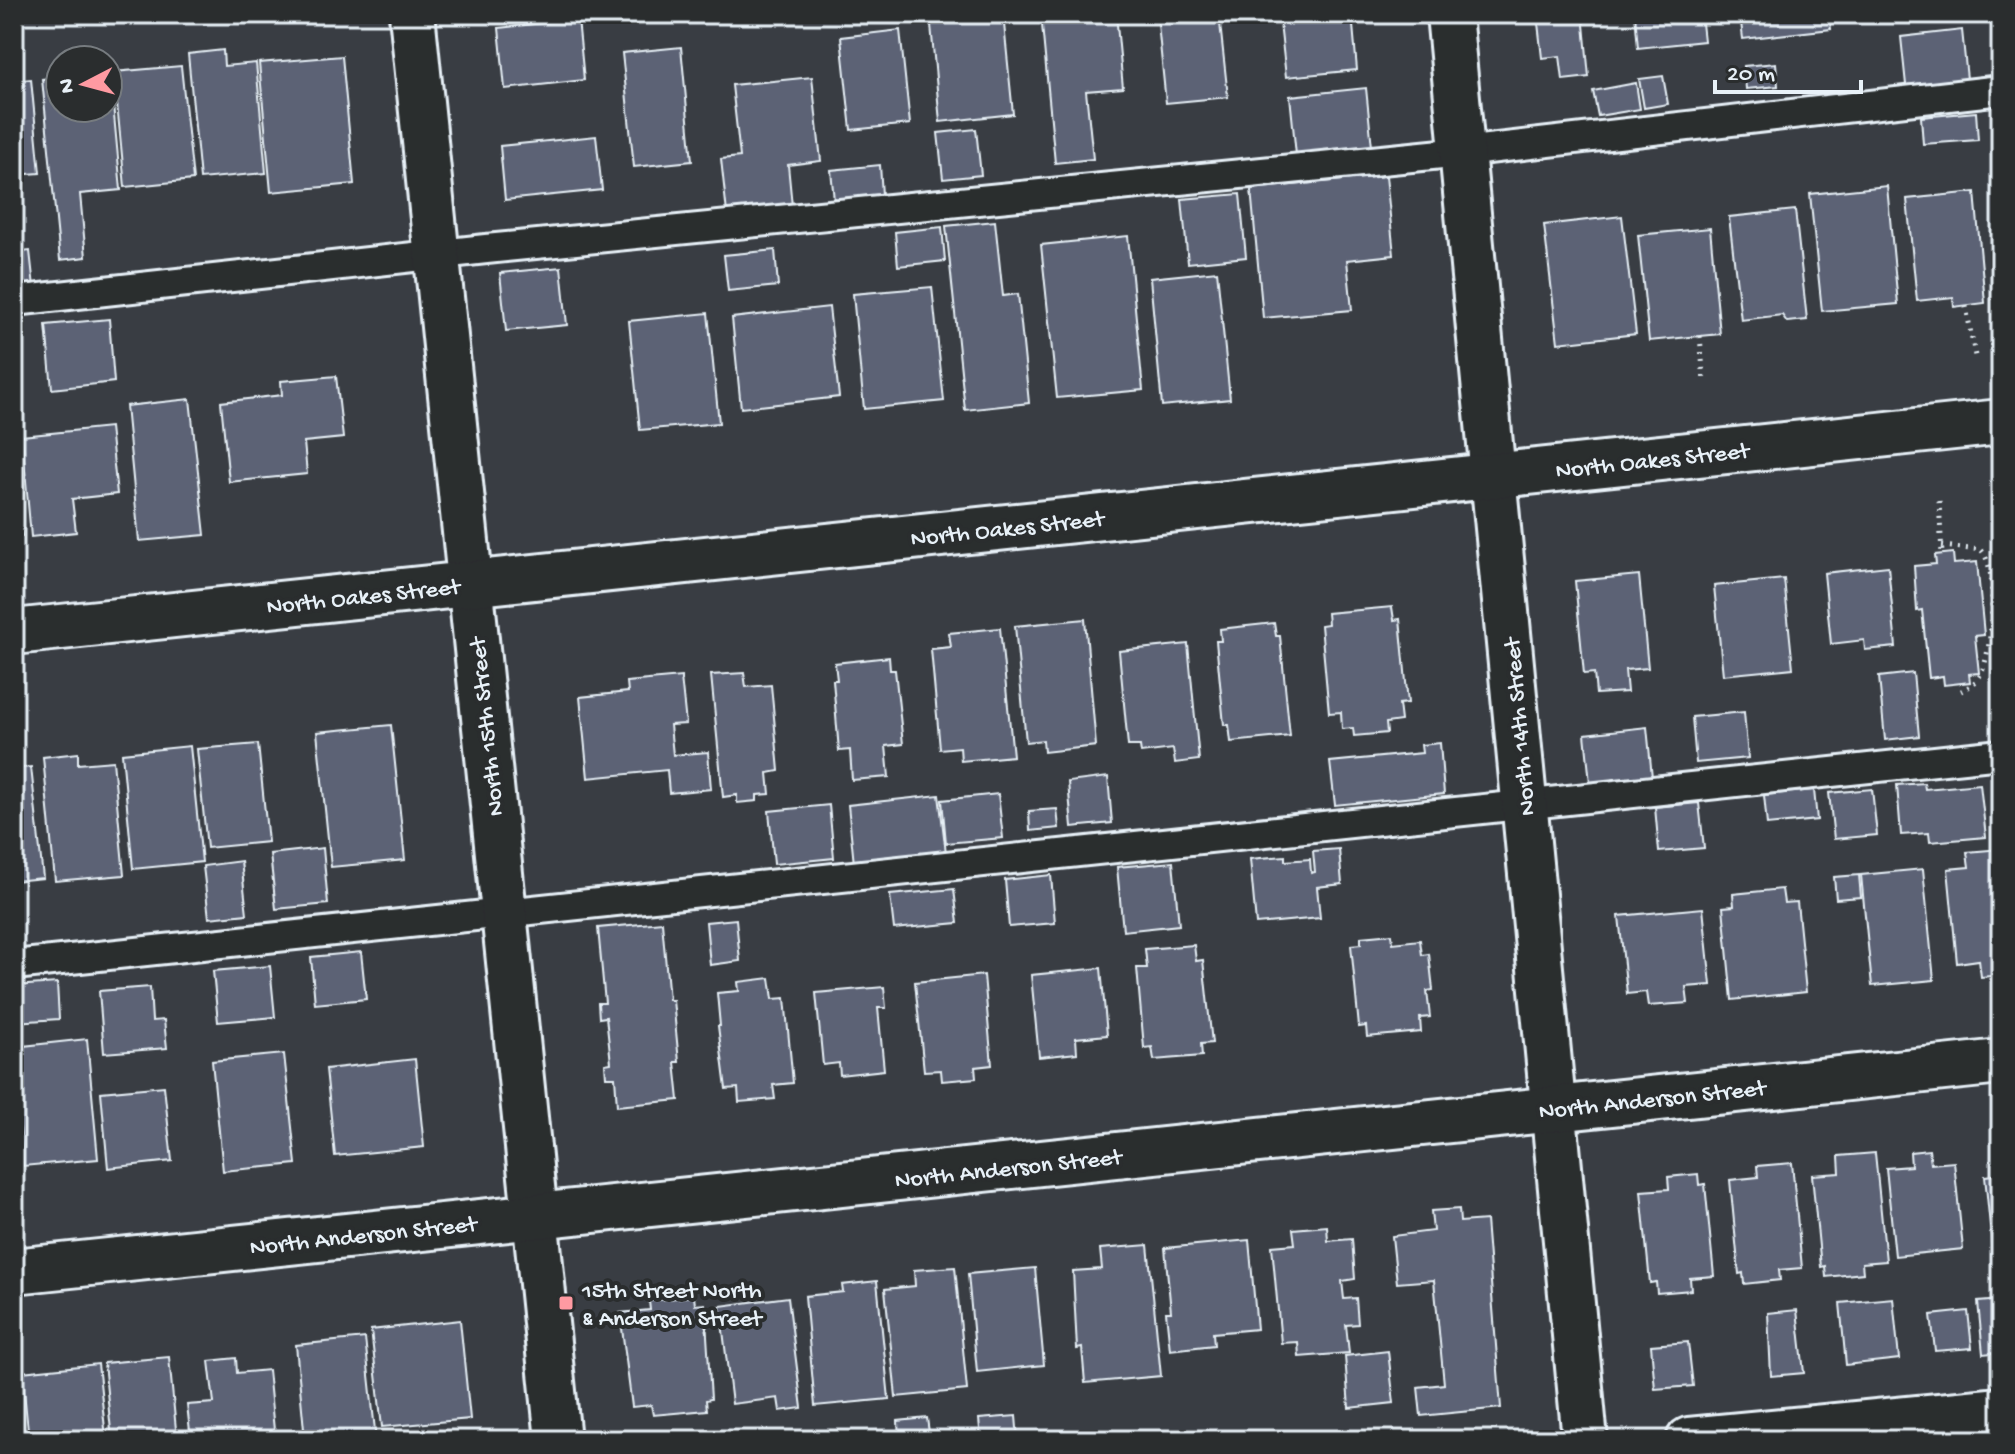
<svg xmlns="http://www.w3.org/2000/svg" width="2015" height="1454" viewBox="0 0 2015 1454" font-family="'Gochi Hand',sans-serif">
<rect width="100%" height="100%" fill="#393d43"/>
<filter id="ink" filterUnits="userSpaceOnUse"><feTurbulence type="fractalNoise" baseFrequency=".0125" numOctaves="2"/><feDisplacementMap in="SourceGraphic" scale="16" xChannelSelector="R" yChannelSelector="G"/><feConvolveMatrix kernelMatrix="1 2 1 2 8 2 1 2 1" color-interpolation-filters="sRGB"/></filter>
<g filter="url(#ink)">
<!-- building -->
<g fill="#5c6274" stroke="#e8f1f8" stroke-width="2">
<polygon points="930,14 1003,14 1013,114 940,122"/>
<polygon points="1041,14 1116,14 1123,88 1086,91 1093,159 1055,163"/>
<polygon points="1157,14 1219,14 1228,97 1166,103"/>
<polygon points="1279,14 1352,14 1357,70 1286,77"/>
<polygon points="1537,14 1583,14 1589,77 1563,80 1560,56 1542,58"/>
<polygon points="1635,14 1701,14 1704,41 1638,48"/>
<polygon points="1740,14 1829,14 1831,29 1743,39"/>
<polygon points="578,19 584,80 505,89 499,28"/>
<polygon points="900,30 910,124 851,130 841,37"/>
<polygon points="1962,30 1967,79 1906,85 1901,37"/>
<polygon points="681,47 692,161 634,167 622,53"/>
<polygon points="223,50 224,66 256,63 266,173 200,179 188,54"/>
<polygon points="342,56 354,184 271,192 259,63"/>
<polygon points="1776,63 1778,86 1746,89 1744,66"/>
<polygon points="181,66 193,180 125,187 114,72"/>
<polygon points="110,72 121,190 80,194 86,257 60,260 42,79 60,77 60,108 108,108"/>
<polygon points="1663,76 1668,104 1644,108 1639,79"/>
<polygon points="812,77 821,161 788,165 792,206 727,213 721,159 740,157 732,85"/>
<polygon points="31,79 40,173 14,175 14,81"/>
<polygon points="1636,83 1640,109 1598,116 1593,91"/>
<polygon points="1366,88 1372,147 1296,155 1290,96"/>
<polygon points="1976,112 1978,140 1923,144 1921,117"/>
<polygon points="976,129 981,175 943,179 938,133"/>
<polygon points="596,136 602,190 505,200 500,146"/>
<polygon points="880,165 882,195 834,200 831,170"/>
<polygon points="1386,176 1394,255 1347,260 1352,310 1263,318 1251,189"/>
<polygon points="1887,186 1898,304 1822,311 1810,194"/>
<polygon points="1975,192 1985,303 1954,307 1953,297 1917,301 1907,199"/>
<polygon points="1240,194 1246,257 1188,263 1182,199"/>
<polygon points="1795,210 1807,320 1787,322 1782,315 1741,320 1729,217"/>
<polygon points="1622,216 1636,334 1558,343 1544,225"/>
<polygon points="995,221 1003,296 1018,294 1029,403 965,410 946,226"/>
<polygon points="942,227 945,261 898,266 895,232"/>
<polygon points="1710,228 1720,334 1649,341 1638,235"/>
<polygon points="1128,236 1143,390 1057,398 1041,245"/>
<polygon points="775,250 778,286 728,291 724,255"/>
<polygon points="30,251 34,287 14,289 14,253"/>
<polygon points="561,267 567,325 506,331 500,273"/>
<polygon points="1217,271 1230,399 1162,406 1150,278"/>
<polygon points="932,287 944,401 864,409 853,294"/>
<polygon points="829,307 839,397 741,408 732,318"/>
<polygon points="708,313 719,423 640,430 629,321"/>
<polygon points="109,319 114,382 52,389 46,325"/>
<polygon points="336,376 343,438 304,442 307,474 229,482 221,402 282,395 281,381"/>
<polygon points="190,399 205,535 139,541 126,406"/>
<polygon points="110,427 117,494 72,499 76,532 31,537 22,436"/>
<polygon points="14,457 22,536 14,537"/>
<polygon points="1953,553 1954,564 1977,562 1984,635 1975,636 1979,673 1969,674 1970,682 1944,685 1943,676 1929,678 1922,610 1917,611 1914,566 1936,564 1935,555"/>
<polygon points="1888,566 1896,647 1865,650 1864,640 1831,644 1824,573"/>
<polygon points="1639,575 1648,668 1625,670 1627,692 1596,694 1594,673 1584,674 1575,581"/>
<polygon points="1784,579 1793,668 1723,675 1714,586"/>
<polygon points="1392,607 1394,620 1400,619 1408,703 1399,704 1401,721 1386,723 1387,733 1354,736 1353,728 1342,729 1341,712 1329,713 1321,625 1328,624 1327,613"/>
<polygon points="1085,619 1096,746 1044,752 1043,740 1026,742 1015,626"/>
<polygon points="1274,623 1276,636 1280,636 1290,736 1231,742 1229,725 1224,725 1216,641 1221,641 1220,629"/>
<polygon points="1000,628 1013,756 961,761 960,747 940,749 931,649 951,647 949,633"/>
<polygon points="1188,644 1199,760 1175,763 1173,749 1141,753 1140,746 1128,746 1119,651"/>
<polygon points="889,657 890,670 895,670 903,744 886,746 889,777 852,780 850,750 839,751 833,680 837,680 835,663"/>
<polygon points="2001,672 2001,705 2000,705 1997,673"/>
<polygon points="744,673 746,687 771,685 779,771 768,773 770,794 757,795 757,801 737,803 737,795 723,797 711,675"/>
<polygon points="1913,673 1919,736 1885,740 1879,677"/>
<polygon points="681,677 686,724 670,725 673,755 708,752 711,789 669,793 667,770 588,778 580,697 628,692 627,682"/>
<polygon points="1744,712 1748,758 1696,763 1692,717"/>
<polygon points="391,725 405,860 331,867 317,732"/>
<polygon points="1647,727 1652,777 1590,783 1585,734"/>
<polygon points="1440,743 1444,794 1335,805 1330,762 1422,753 1421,745"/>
<polygon points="258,744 268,842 207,848 197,749"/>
<polygon points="190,746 202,862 133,869 122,753"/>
<polygon points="78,753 78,764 113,761 124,875 55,881 43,757"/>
<polygon points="31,767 43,878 14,881 14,769"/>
<polygon points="1108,777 1112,823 1072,827 1068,782"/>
<polygon points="1924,783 1925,789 1980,784 1986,837 1930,842 1929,833 1901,835 1897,785"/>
<polygon points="1872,789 1877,835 1834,839 1829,793"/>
<polygon points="1814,790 1817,820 1767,825 1764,795"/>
<polygon points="998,794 1003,838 946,843 942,800"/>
<polygon points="939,795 946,853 854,864 848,805"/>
<polygon points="1699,803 1704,848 1659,852 1655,807"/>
<polygon points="829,805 834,858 774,864 769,811"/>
<polygon points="1057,809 1059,828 1030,831 1029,811"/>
<polygon points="323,848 328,904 276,909 270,854"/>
<polygon points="1339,849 1342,884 1317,887 1320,918 1256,924 1250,859 1285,856 1285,861 1310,859 1311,873 1315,872 1313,851"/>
<polygon points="2001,849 2001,975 1981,977 1979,960 1957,963 1948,869 1969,867 1967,852"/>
<polygon points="241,861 247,914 209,918 203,866"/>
<polygon points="1173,862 1179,925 1123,931 1117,867"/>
<polygon points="1923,869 1934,980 1872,986 1861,875"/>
<polygon points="1051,875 1055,923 1009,927 1005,880"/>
<polygon points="1859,875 1861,897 1836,899 1834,877"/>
<polygon points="954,889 958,923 894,929 890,895"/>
<polygon points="1782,889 1784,903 1797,902 1806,992 1732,1000 1723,907 1734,906 1733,894"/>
<polygon points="14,894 22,954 14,955"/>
<polygon points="1703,908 1711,985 1686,987 1688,1003 1648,1006 1646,992 1627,994 1619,916"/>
<polygon points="736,919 740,961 710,965 706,922"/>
<polygon points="662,922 669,1000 673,1000 679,1062 675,1062 679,1100 617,1106 615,1077 606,1077 605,1064 611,1063 606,1017 599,1018 598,1003 605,1003 598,928"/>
<polygon points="1392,934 1393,943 1420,940 1422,955 1429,954 1433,990 1427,991 1430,1017 1420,1018 1421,1032 1367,1037 1366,1026 1359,1027 1351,945 1361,944 1361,937"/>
<polygon points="1194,945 1196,961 1203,960 1212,1043 1201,1044 1202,1056 1154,1060 1152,1047 1144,1048 1137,968 1147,968 1145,949"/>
<polygon points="361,952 366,999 315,1004 311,957"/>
<polygon points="270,966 275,1017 218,1022 213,971"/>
<polygon points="1101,968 1107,1035 1076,1038 1077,1053 1039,1057 1031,975"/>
<polygon points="984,975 992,1065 975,1067 976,1078 942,1081 941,1070 924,1071 915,982"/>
<polygon points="770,978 773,999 785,998 793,1083 773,1085 775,1099 739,1102 738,1088 726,1089 718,1026 720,1026 717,993 739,991 738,982"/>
<polygon points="57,983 59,1019 14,1022 14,986"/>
<polygon points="150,987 152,1021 164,1020 167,1048 104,1053 99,991"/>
<polygon points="884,987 886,1008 878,1008 884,1070 840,1075 839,1063 823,1065 816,993"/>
<polygon points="87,1039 98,1159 23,1166 14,1047"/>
<polygon points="284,1054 296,1164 223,1171 212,1061"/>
<polygon points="415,1059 424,1147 335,1156 326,1069"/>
<polygon points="164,1086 172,1161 108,1168 101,1092"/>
<polygon points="1929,1150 1931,1164 1954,1162 1963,1249 1895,1256 1886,1168 1911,1166 1910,1152"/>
<polygon points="1875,1153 1886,1261 1862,1263 1863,1273 1826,1277 1825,1266 1821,1267 1812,1175 1840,1173 1839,1156"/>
<polygon points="1792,1163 1802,1268 1779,1270 1780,1280 1744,1284 1743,1273 1739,1274 1730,1180 1758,1177 1757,1166"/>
<polygon points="1698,1174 1699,1185 1705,1184 1714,1276 1690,1278 1691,1290 1657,1293 1656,1282 1650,1283 1641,1191 1669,1189 1668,1177"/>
<polygon points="2001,1174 2001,1275 1995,1276 1985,1176"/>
<polygon points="1459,1209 1460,1222 1486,1220 1501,1408 1421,1416 1418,1387 1444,1384 1434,1280 1397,1283 1392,1236 1433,1231 1431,1211"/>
<polygon points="1327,1226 1328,1241 1352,1239 1355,1279 1342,1281 1344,1299 1356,1298 1358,1324 1346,1325 1349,1353 1299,1357 1298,1342 1281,1343 1272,1246 1295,1244 1293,1229"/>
<polygon points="1249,1240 1257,1329 1213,1333 1214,1345 1170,1350 1166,1312 1171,1312 1165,1248"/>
<polygon points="1148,1245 1161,1376 1085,1383 1082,1348 1077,1349 1073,1271 1102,1269 1100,1249"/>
<polygon points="955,1267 967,1390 896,1397 885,1289 915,1286 914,1270"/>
<polygon points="1035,1268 1044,1365 977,1372 968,1274"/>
<polygon points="877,1281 889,1399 815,1406 805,1296 843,1292 842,1285"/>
<polygon points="694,1296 695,1305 705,1304 711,1399 706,1400 707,1410 653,1415 651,1405 632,1407 620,1313 650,1310 649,1301"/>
<polygon points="788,1297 802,1408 780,1411 778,1398 732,1404 720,1306"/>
<polygon points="1893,1298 1899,1359 1846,1365 1840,1303"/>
<polygon points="2001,1300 2001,1352 1983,1354 1978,1302"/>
<polygon points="1797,1310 1804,1373 1771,1376 1768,1313"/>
<polygon points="1968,1311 1972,1348 1935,1351 1931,1315"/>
<polygon points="460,1320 470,1419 382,1427 371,1330"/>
<polygon points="365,1338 376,1440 305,1440 296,1345"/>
<polygon points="1688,1342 1693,1386 1655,1389 1651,1345"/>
<polygon points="1388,1351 1394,1403 1349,1408 1345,1356"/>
<polygon points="169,1357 177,1440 112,1440 104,1363"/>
<polygon points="236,1358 237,1373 268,1370 275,1440 191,1440 187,1405 214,1403 209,1361"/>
<polygon points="98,1364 106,1438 29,1440 22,1372"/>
<polygon points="1016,1416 1018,1440 981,1440 979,1419"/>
<polygon points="927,1418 930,1440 899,1440 898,1421"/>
<polygon points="723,1436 724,1440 693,1440 693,1439"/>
</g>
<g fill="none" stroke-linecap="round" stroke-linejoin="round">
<defs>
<g id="lane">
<polyline points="14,301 486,249 1462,152 2001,90"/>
<polyline points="14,965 2001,754"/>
</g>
<g id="street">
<polyline points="412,14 558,1440"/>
<polyline points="1449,14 1585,1440"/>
<polyline points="14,632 2001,422"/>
<polyline points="14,1271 2001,1062"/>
<polyline points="1689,1440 2001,1410"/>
</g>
</defs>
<!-- lane casing -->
<use href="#lane" stroke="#e8f1f8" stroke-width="34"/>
<!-- street casing -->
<use href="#street" stroke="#e8f1f8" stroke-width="50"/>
<!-- path -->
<g stroke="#e8f1f8" stroke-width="5" stroke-dasharray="2 6" stroke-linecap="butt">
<polyline points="1966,306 1975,356"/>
<polyline points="1700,336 1704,382"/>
<polyline points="1939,501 1942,554"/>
<path d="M1942,546L1981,550C1999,567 1992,646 1983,669C1979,680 1972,686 1961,691"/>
</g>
<!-- lane -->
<use href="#lane" stroke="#2a2d2e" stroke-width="28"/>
<!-- street -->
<use href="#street" stroke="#2a2d2e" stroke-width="44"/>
</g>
</g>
<!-- markers -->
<rect fill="#ff9aa2" stroke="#2a2d2e" stroke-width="3" x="558" y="1295" width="16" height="16" rx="4"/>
<g text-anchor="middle" stroke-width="8" stroke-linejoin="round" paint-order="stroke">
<!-- street labels -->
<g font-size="24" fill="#e8f1f8" stroke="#2a2d2e">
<text transform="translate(1652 459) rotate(-6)" y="8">North Oakes Street</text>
<text transform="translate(1007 527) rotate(-6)" y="8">North Oakes Street</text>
<text transform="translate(363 595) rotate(-6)" y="8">North Oakes Street</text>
<text transform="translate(485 727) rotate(-96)" y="8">North 15th Street</text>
<text transform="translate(1518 727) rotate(-95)" y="8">North 14th Street</text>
<text transform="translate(1652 1098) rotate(-6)" y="8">North Anderson Street</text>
<text transform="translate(1008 1167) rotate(-6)" y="8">North Anderson Street</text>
<text transform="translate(363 1234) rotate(-6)" y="8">North Anderson Street</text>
</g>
<!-- poi labels -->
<g font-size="24" fill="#e8f1f8" stroke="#2a2d2e" text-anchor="start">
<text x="582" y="1297">15th Street North<tspan x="582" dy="28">&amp; Anderson Street</tspan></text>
</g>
</g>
<!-- margin -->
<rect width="2015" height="1454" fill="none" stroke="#2a2d2e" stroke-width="48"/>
<rect x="24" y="24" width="1967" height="1406" fill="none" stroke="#e8f1f8" stroke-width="3" filter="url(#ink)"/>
<!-- north arrow -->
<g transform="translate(84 84) rotate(264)"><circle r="38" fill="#2a2d2e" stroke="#767b7f" stroke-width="2"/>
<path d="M0-6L14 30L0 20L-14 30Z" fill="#ff9aa2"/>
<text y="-12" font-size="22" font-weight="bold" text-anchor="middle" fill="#e8f1f8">N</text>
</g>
<!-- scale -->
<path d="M1715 80v12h146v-12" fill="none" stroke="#e8f1f8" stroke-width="4"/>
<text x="1727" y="80" font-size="24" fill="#e8f1f8" stroke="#2a2d2e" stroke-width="6" paint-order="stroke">20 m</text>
</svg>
